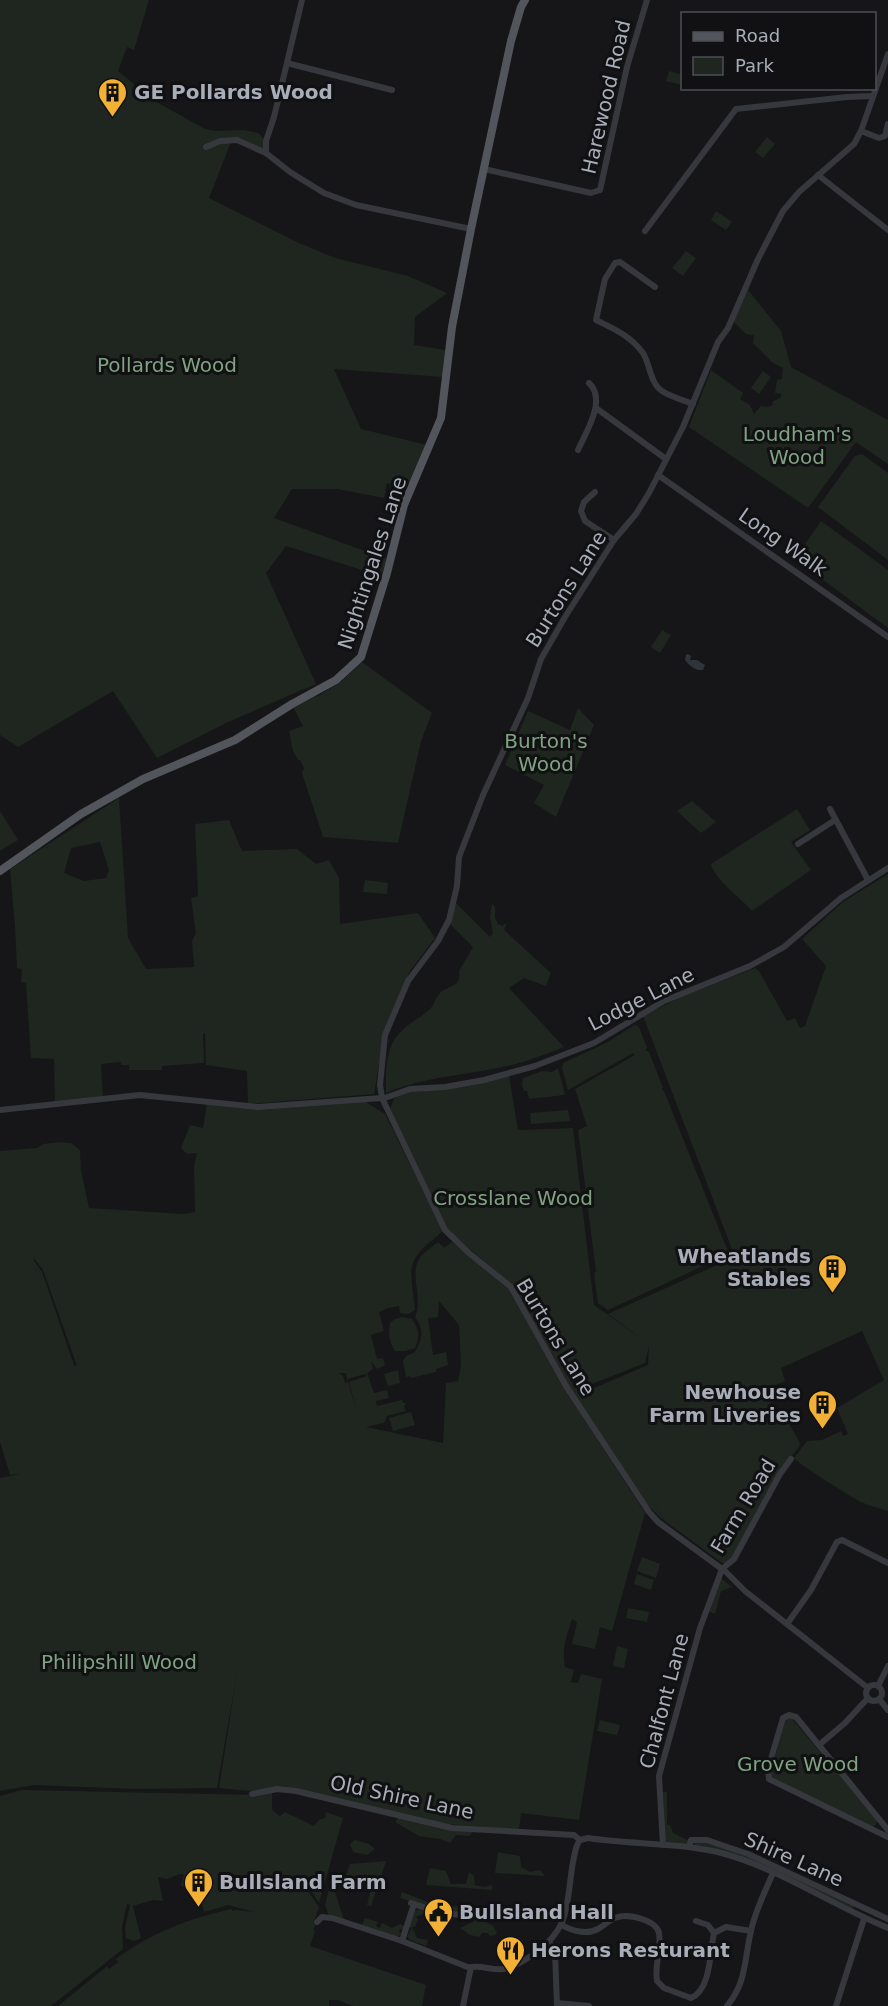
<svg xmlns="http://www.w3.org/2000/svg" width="888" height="2006" viewBox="0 0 888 2006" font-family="'DejaVu Sans',sans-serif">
<rect width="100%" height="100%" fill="#161618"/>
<!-- green -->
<g fill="#1e261f" fill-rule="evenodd">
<polygon points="0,0 149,0 134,50 127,47 118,71 153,100 205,129 215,131 244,130 258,133 265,140 263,148 259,152 243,144 231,142 209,198 299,243 335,258 408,276 447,293 415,317 414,345 445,350 443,377 334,369 361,429 427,445 411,491 387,483 384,498 337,489 292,489 274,518 387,559 381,576 286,546 266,573 316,684 226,723 157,758 113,691 18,747 0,735"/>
<polygon points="669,71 682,75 682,85 666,81"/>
<polygon points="767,137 775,144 763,158 755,152"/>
<polygon points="716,211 732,222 726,230 711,220"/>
<polygon points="686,251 696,258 683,276 672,268"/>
<polygon points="748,290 781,331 791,367 888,420 888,464 856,442 808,508 689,427 711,370 743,393 740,399 750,405 754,414 761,406 767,407 773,405 772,402 781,397 781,394 775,393 777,380 782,379 783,368 773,363 753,343 754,335 746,334 733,321"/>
<polygon points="763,371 771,377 759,394 751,388"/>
<polygon points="862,454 888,473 888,560 818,507 855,456"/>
<polygon points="821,521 888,570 888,628 795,559"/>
<polygon points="662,630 671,635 660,653 651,647"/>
<polygon points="362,662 432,713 421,741 398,843 323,837 302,773 304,768 300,760 298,760 293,751 289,731 303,726 293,707 311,697 318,696 341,682"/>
<polygon points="578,708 594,725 556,817 534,803 544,785 505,765 528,711 570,730"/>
<path d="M119,798L128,938L146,969L194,967L192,941L196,933L191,898L198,896L195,824L229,820L242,851L297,849L316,864L329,860L339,878L340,924L418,913L435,938L410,971L384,1034L374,1094L248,1104L247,1071L206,1065L205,1033L203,1034L204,1063L162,1066V1070H129V1065H121V1062L101,1064L103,1097L55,1102L54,1059L31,1058L26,983L21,982L22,969L17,968L15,926L10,869ZM100,842L109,870L106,878L84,881L64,873L71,848Z"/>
<polygon points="692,801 716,822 701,833 677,811"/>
<path d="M797,809L810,830L791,842L811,870L752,911C741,898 715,880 711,864Z"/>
<polygon points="0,811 18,840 0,851"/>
<path d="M888,874V1511C879,1508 870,1506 861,1502C853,1498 797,1463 794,1458L807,1441L822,1440L841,1431L843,1436L848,1434L837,1408L884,1380L862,1331L781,1368L785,1381L773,1386L770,1406L779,1423L788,1422L800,1443L799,1447L779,1473L732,1559L725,1565L665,1521L655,1506L665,1522L646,1503L568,1385L513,1286L448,1230L390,1110L394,1098L409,1092L509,1075L518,1130L573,1128L594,1305L645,1341L608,1314L735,1257L643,1016L681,997L755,968L759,971L787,1021L795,1018L800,1028L805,1026L826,966L802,939L843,902ZM649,1346L648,1365L580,1394L577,1390L645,1363Z"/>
<polygon points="365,880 388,883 387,894 363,892"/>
<path d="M456,903L490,937L493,933L490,917L492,903L495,907V918L498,924L502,926L507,923L504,930L551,973L546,986L524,978L509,988L564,1047C548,1053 532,1060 516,1064C472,1075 428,1075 386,1093C386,1077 385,1057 393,1042C401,1026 419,1020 431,1008C435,1003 436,996 441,992C451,985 462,986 459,971L473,947L449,923Z"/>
<polygon points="635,1025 639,1027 647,1048 645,1050 649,1052 663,1088 661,1089 664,1091 729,1254 608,1310 598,1303 594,1273 596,1272 578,1130 587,1126 575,1089 635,1055 633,1053 568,1090 562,1068 563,1063 606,1043"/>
<polygon points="558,1068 565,1095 529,1099 527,1091 524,1091 522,1085 523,1078 542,1071 552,1072"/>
<path d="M364,1101L385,1114L443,1231C404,1263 410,1262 415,1310L409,1314L400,1313L399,1306L388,1308L379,1312L384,1331L371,1335L377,1359L383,1358L385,1365L377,1369L371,1361L373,1369L367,1373L374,1393L387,1390L389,1398L376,1401L377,1406L402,1400L403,1403H406L404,1407L406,1411L387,1416L384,1423L366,1427L443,1443L446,1383L458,1381L461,1365L459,1325L439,1301L438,1317L428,1318L433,1355L446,1352L448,1365L436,1369V1372L411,1378L410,1376L406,1377L403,1361L406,1356L415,1352C422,1339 425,1330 415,1317C424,1298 407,1271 422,1255C427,1250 433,1246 438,1242L444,1248L453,1241L509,1289L561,1383L645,1513L612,1631L600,1627L595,1649L572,1644L577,1622L572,1619C567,1635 561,1650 565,1667L574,1670L571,1682L578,1683L581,1674L602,1679L579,1820L521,1813L519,1830L435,1823L281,1787L250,1791L219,1788L237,1673L217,1788L136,1789L34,1785L0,1791V1478L20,1474L10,1475L0,1442V1151L37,1148L43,1144L61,1142L71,1143L80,1150L81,1170L89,1208L184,1214L195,1212L194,1166L197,1153L187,1154L181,1148L190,1125L203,1128L207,1103L238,1107ZM34,1258L43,1270L77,1366L74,1365L42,1272L34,1261ZM339,1373H346L347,1379L365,1374L367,1376L349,1382L357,1412L348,1382L345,1383L343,1376Z"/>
<polygon points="568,1110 570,1121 531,1124 530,1113"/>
<path d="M402,1317L412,1319C419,1329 420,1337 415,1348L405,1351H395C389,1342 388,1333 390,1323L395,1319Z"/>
<polygon points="398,1370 400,1383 388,1386 384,1374"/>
<polygon points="411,1412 415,1425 393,1431 389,1418"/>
<polygon points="642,1557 660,1564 656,1578 637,1571"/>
<polygon points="637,1574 654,1580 651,1590 634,1584"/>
<polygon points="721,1578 732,1587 721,1591 715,1614 708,1611"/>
<polygon points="628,1608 649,1612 647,1622 626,1618"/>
<polygon points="617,1646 628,1649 624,1668 613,1666"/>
<polygon points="789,1718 792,1719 878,1820 876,1825 871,1827 770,1776 785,1720"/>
<polygon points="600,1720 620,1725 617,1735 597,1731"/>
<path d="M22,1790L256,1795L272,1792V1810L280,1816L285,1812L314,1826L319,1820L325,1818L326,1812L343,1818L319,1903L305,1880L302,1883L319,1907L313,1923L316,1924L313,1930L315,1931L310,1946L426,1985L422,2006H353L338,2000H329V2006H58L107,1966L109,1969L118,1962L116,1959C150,1933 190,1918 232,1909V1911L236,1910L254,1912L228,1905L204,1912L200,1898L206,1877H203L198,1897L181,1885L184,1875L180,1874L167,1879L158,1877L163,1901L153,1900L133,1906L141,1938L134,1941L126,1938L125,1928L130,1905L127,1904L122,1927L123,1949L51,2006H0V1796Z"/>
<polygon points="663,1792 667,1792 667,1825 670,1825 673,1833 689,1841 689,1845 667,1842 665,1840"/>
<polygon points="398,1818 472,1832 470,1836 456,1835 450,1843 440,1839 419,1836 395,1822"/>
<polygon points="355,1840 369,1844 375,1849 367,1855 353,1852 350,1844"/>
<polygon points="696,1841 707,1842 780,1868 854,1905 853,1909 770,1870 694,1845"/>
<polygon points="498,1852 520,1856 521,1867 530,1872 540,1870 545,1876 495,1873"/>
<polygon points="386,1861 371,1906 367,1905 371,1890 344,1881 350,1864"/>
<polygon points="430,1868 446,1871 451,1884 466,1884 469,1872 474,1876 475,1885 484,1887 492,1885 492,1890 426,1885"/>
<polygon points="329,1889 334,1889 344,1920 329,1916 325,1905"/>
<polygon points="402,1892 438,1906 483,1907 483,1915 484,1910 490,1911 489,1919 483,1920 493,1926 497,1933 495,1935 490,1936 488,1933 482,1933 479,1937 470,1935 460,1928 479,1919 479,1915 442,1910 441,1907 440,1910 400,1898"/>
<polygon points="421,1909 439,1915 437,1918 426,1913 415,1917 418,1919 415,1927 412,1927 417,1938 428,1940 426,1946 410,1940 407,1936 412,1929 409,1927 415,1911"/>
<polygon points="365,1918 378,1922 376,1926 380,1928 382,1923 392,1928 400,1924 405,1926 403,1930 400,1929 399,1932 402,1933 400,1935 396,1937 361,1927"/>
</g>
<!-- water -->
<path fill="#2c353c" d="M688,654L691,656L690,660H697L705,665L703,670C695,671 690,666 685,660L686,655Z"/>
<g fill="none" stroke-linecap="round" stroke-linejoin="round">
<!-- minor -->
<g stroke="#37383d" stroke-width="6">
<polyline points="287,63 392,90"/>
<polyline points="861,131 879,138 885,136 888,124"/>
<polyline points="206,147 220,141 237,140 266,153 290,172 324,193 356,205 471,229"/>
<polyline points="266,153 266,141 274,117 302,0"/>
<polyline points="484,169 591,193 600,190 627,67 647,0"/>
<polyline points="818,175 888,230"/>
<polyline points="645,231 736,109 847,97 872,96"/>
<path d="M655,287L620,262L615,263L605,279L596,320C614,329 631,336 643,353C650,364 650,383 662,391C671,397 683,400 693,404"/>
<polyline points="596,408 666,459"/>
<path d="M578,450C586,432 607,400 589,383"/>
<polyline points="658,475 888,637"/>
<polyline points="595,492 584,502 581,511 585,521 614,540"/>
<polyline points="830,809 868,880"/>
<polyline points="798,844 835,820"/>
<polyline points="382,1099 410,1089 445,1087 484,1080 535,1066 594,1043 664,1001 750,966 784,947 841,898 888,868"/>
<polyline points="0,1110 140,1095 258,1107 382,1098"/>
<polyline points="722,1569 734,1559 780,1474 791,1459"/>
<polyline points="787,1624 811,1590 837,1542 842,1540 888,1563"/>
<circle cx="874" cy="1693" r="8"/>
<polyline points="878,1686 888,1666"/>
<polyline points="868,1688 745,1591 726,1572 658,1522 649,1512 566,1386 511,1287 469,1253 445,1230 382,1098 380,1085 385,1035 408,981 438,941 449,920 457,886 459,857 483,795 528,698 541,659 565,617 614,540 636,514 649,493 683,427 718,342 728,328 758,259 783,211 799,192 854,144 861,131 888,54"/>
<polyline points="879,1699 888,1710"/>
<polyline points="819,1745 845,1723 868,1698"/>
<polyline points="252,1794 277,1789 296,1791 452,1828 574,1835 580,1840"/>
<polyline points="888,1830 796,1717 789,1715 783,1718 768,1769 769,1779 888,1837"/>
<path d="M580,1840L588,1838C633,1845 680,1842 725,1854C782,1870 833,1906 888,1928"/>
<polyline points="663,1845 659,1776 700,1628 722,1569"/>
<polyline points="689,1847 691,1840 707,1840 748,1854 888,1919"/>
<path d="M411,1903C433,1911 453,1916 477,1916"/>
<polyline points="696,1921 708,1925 714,1933"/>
<polyline points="317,1922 322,1917 332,1918 402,1941 470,1968"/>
<path d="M562,1925C572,1931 587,1935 598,1929C606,1925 610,1918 618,1917C630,1914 656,1920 659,1933C662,1949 654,1965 657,1981L664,1988L691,1998C711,1990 710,1951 714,1933L726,1927L751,1931"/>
<polyline points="402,1941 414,1904"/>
<polyline points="549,1942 555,1951 557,2006"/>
<polyline points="557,2003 589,2006"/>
<path d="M463,2006L471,1967C482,1965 493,1971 503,1969C516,1967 526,1960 536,1952C572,1927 566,1901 573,1862C575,1854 575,1846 580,1840"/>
<path d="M727,2006C747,1982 744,1960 751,1931C755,1911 765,1892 773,1873"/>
<polyline points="836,2006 864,1919"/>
</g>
<!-- major -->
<polyline stroke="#53555c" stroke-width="8" points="0,871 81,814 143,779 235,740 292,704 336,680 361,657 387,573 404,505 441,418 452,327 471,229 511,41 521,7 525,0"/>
</g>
<!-- icons -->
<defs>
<symbol id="building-pin" viewBox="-11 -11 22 30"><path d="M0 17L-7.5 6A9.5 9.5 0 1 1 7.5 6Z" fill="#f2b134" stroke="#111113"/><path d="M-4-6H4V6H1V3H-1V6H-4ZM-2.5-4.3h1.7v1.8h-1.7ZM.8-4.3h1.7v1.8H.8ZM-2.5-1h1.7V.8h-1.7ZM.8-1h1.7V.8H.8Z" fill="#111"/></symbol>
<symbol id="civic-pin" viewBox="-11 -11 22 30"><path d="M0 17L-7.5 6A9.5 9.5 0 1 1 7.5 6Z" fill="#f2b134" stroke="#111113"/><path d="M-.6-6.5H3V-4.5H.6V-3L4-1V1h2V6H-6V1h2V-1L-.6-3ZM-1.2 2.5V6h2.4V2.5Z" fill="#111"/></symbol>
<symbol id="restaurant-pin" viewBox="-11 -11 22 30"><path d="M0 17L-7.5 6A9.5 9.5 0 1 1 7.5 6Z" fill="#f2b134" stroke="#111113"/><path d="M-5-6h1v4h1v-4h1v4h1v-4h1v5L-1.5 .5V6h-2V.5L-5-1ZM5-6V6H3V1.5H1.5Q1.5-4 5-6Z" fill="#111"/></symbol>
</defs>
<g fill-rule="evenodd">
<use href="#building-pin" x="96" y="76" width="33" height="45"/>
<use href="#building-pin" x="816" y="1252" width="33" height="45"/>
<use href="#building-pin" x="806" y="1388" width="33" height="45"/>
<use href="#building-pin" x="182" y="1866" width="33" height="45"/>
<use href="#civic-pin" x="422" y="1896" width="33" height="45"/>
<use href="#restaurant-pin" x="494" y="1934" width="33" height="45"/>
</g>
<g text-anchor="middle" stroke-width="6" stroke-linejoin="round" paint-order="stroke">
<!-- poi labels -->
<g font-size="20" font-weight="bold" fill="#a8adb8" stroke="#111113" text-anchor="start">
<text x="134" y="99">GE Pollards Wood</text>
<text x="811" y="1263" text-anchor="end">Wheatlands<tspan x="811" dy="23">Stables</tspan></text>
<text x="801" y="1399" text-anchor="end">Newhouse<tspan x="801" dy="23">Farm Liveries</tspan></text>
<text x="219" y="1889">Bullsland Farm</text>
<text x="459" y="1919">Bullsland Hall</text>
<text x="531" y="1957">Herons Resturant</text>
</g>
<!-- street labels -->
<g font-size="20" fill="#a8adb8" stroke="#111113">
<text transform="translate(606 97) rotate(-77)" y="7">Harewood Road</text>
<text transform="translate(783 542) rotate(35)" y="7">Long Walk</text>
<text transform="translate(372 563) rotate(-72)" y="7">Nightingales Lane</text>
<text transform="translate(566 589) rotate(-58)" y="7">Burtons Lane</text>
<text transform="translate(641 999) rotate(-27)" y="7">Lodge Lane</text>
<text transform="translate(556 1337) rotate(59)" y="7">Burtons Lane</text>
<text transform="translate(743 1506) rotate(-59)" y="7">Farm Road</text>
<text transform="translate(664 1701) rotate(-75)" y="7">Chalfont Lane</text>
<text transform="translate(402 1797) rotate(12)" y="7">Old Shire Lane</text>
<text transform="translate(794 1859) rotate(24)" y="7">Shire Lane</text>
</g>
<!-- park labels -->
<g font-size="20" fill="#7fa381" stroke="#111113">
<text x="167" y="372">Pollards Wood</text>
<text x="797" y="441">Loudham's<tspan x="797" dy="23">Wood</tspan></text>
<text x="546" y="748">Burton's<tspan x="546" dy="23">Wood</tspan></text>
<text x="513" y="1205">Crosslane Wood</text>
<text x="119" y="1669">Philipshill Wood</text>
<text x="798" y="1771">Grove Wood</text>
</g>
</g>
<!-- legend -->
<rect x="681" y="12" width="195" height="78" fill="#111113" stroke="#4d4f55" stroke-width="1.5"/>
<rect x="693" y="32" width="30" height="9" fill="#53555c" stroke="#4d4f55" stroke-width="1.5"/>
<text x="735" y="42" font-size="18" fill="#a8adb8">Road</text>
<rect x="693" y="57" width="30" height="18" fill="#1e261f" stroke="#4d4f55" stroke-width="1.5"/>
<text x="735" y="72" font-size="18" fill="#a8adb8">Park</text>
</svg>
